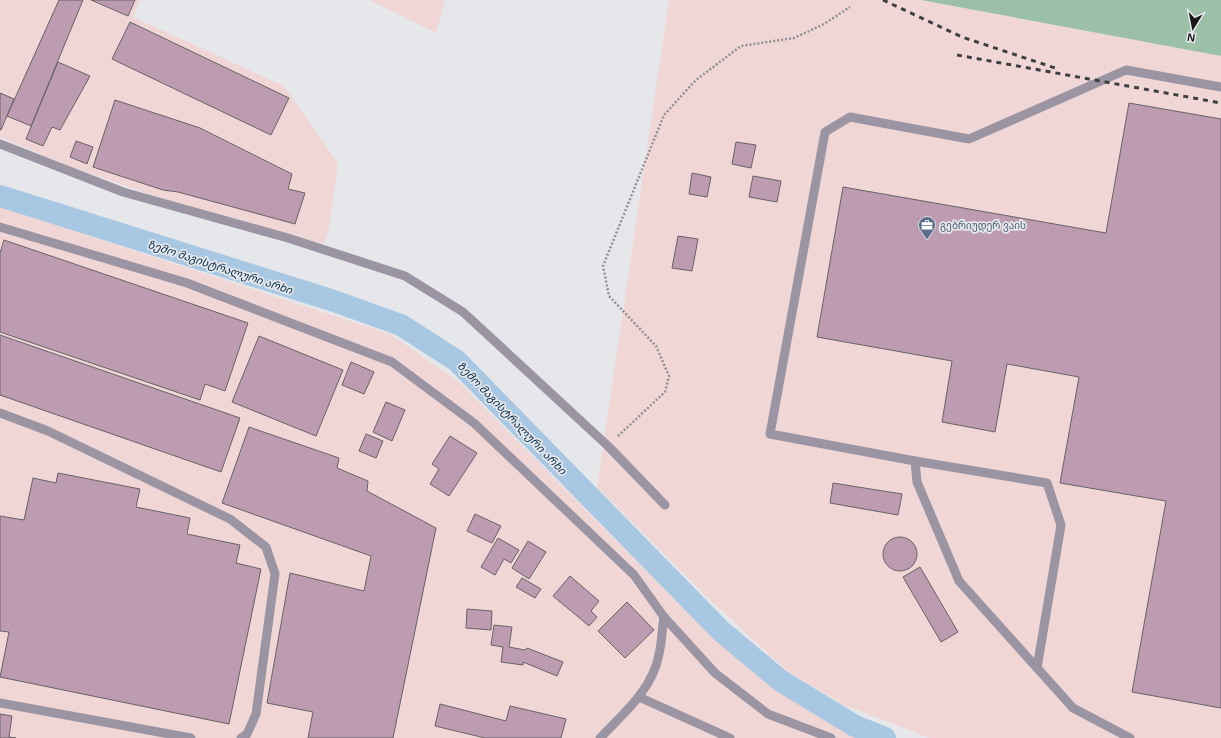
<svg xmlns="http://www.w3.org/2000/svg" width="1221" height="738" viewBox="0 0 1221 738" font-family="Helvetica,'Noto Sans Georgian',sans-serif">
<rect width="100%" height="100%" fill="#e5e7eb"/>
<!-- industrial -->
<g fill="#f1d6d6">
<polygon points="0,0 140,0 133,17 284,86 338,163 329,228 324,244 161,198 74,168 0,137"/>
<polygon points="369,0 445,0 436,33"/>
<polygon points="669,0 921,0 1221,56 1221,738 930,738 844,705 787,671 706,596 597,487"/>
<polygon points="0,207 390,334 458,381 707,632 774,690 846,732 862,738 0,738"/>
</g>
<!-- forest -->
<polygon fill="#9cbfa7" points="921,0 1221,0 1221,56"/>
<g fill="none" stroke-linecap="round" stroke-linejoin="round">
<!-- canal -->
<polyline stroke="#a8c7e2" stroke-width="22" points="0,196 331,300 401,325 457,361 721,631 781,681 855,726 885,738"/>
</g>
<!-- building -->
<g fill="#bd9cb2" stroke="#666365">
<polygon points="59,0 83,0 31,126 7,116"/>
<polygon points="91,0 135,0 128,16"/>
<polygon points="130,22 289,98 271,135 112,59"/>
<polygon points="58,62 90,76 60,130 52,127 43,146 26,139"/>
<polygon points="0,93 14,99 1,130 0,130"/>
<polygon points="115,100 200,128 292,174 288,189 305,193 295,224 178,192 163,190 93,167"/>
<polygon points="1129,103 1221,119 1221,708 1132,692 1166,501 1060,483 1079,377 1007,364 995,432 942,422 952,361 817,337 843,187 1106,233"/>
<polygon points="76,141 93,147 87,164 70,157"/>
<polygon points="736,142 756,145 751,168 732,164"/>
<polygon points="692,173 711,177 707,197 689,194"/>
<polygon points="753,176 781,181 777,202 749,197"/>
<polygon points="678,236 698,239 692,271 672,268"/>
<polygon points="4,240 248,323 225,391 205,384 200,400 0,332 0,253"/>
<polygon points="0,335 240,418 221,472 0,395"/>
<polygon points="259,336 343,370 316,436 232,402"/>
<polygon points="351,362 374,372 364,394 342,385"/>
<polygon points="386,402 405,410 392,441 373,432"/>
<polygon points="249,427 339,458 337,468 368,481 367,491 436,528 393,738 308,738 313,712 267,703 290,573 364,591 371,556 222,503"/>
<polygon points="366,434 383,441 376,458 359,451"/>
<polygon points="450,436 477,453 449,496 430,484 439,469 432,464"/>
<polygon points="58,473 140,489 136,507 190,518 187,534 240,545 236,563 261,569 229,724 0,677 9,632 0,631 0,516 24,520 33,478 56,483"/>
<polygon points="833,483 902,494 898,515 830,503"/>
<polygon points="475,514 501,526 492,543 467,531"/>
<circle cx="900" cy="554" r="17"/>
<polygon points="498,538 519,550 511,563 504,559 495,575 481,567"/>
<polygon points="528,541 546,552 529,579 512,568"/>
<polygon points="920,567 958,632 941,642 903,577"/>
<polygon points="570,576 599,601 591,611 597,617 589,626 553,596"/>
<polygon points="522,578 541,589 535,598 516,587"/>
<polygon points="627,602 654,630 625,658 598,631"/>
<polygon points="467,609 492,611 491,630 466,628"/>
<polygon points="494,625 512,627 509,647 525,650 527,648 563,662 557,676 523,662 523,665 501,662 503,647 491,645"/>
<polygon points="440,704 506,721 510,706 566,719 561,738 485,738 435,726"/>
<polygon points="0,714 12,716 9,737 16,738 0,738"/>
</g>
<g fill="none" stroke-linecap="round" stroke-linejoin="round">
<!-- path -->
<polyline stroke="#909194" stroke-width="2.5" stroke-dasharray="2 2" stroke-linecap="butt" points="618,436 665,392 669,376 656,346 609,296 603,266 664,115 696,80 741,46 794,38 824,24 850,7"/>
<!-- lane -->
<g stroke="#9a94a3" stroke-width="9">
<polyline points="0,144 123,192 288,238 405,276 463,312 608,446 665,505"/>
<polyline points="0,227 187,283 392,362 474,423 634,575 664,617 715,673 768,714 831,738"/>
<polyline points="0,413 48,431 230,519 266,547 275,574 256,714 247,734 241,738"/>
<polyline points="915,461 1047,483 1061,525 1037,668"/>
<polyline points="639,697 730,738"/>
<polyline points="0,703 191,738"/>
<path d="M600,738C623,714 653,689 659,654C662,642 662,629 664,617"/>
<polyline points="1130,738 1073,708 959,581 917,482 915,461 770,434 825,132 850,117 969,139 1126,70 1221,87"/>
</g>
<!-- rail -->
<g stroke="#3f4043" stroke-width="3" stroke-dasharray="5 5" stroke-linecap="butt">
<polyline points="883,0 962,37 1055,68"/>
<polyline points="957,55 1221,103"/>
</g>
</g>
<!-- icons -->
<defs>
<symbol id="office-pin" viewBox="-11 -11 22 30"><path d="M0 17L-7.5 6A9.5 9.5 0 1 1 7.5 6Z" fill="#5c6f8a" stroke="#e5e7eb"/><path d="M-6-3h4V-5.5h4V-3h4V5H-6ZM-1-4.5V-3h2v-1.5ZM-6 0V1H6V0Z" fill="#fff"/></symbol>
</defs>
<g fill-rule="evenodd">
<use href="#office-pin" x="917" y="215" width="20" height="27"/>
</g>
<g text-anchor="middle" stroke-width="3.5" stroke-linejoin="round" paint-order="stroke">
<!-- service labels -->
<g font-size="10" fill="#4e5e75" stroke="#e5e7eb" text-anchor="start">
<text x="940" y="229">გებრიუდერ ვაის</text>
</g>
<!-- water labels -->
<g font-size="11" font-style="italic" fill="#062e48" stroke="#e5e7eb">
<text transform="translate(220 267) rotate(18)" y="4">ზემო მაგისტრალური არხი</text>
<text transform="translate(512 418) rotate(46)" y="4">ზემო მაგისტრალური არხი</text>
</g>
</g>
<!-- north arrow -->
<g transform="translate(1193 28) rotate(190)" stroke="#e5e7eb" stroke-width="3" paint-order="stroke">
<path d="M0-3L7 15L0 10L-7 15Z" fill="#17181a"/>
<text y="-6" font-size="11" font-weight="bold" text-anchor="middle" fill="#17181a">N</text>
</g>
</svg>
